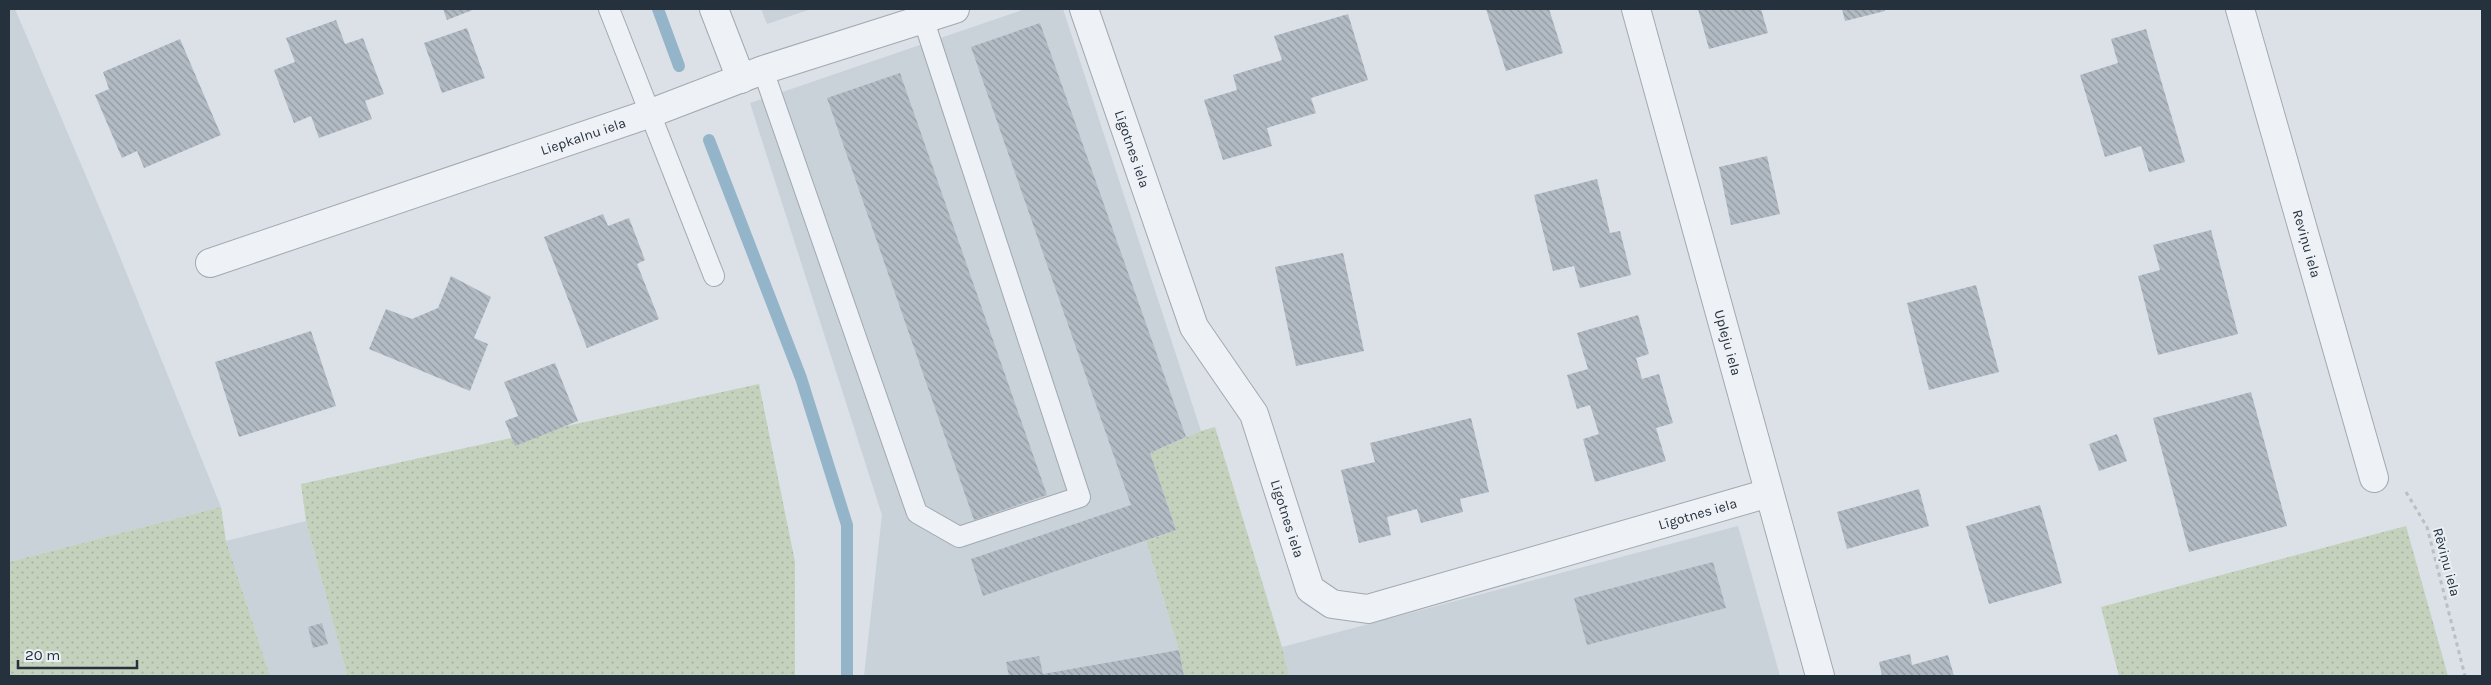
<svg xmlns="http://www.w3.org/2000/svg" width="2491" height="685" viewBox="0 0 2491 685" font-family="Karla,sans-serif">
<defs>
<pattern id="grass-dots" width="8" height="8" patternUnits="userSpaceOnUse" patternTransform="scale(1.25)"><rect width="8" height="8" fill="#c4d1bc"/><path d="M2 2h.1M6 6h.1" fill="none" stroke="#a8b4a2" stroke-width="1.8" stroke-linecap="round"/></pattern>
<pattern id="building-back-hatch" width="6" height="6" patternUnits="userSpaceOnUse" patternTransform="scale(1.25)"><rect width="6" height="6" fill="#b2bbc4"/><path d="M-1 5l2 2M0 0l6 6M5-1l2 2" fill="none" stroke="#9199a0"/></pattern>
</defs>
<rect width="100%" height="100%" fill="#dbe1e7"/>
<!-- built -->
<g fill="#c9d1d9">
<polygon points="9,9 15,9 111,235 221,507 9,562"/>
<polygon points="761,9 811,9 767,24"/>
<polygon points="1025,9 1063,9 1201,431 1150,453 1176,530 1146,541 1179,650 1184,676 864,676 882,515 750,103"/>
<polygon points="306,521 347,674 335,676 270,676 226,541"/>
<polygon points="1738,526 1780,676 1289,676 1282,647"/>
</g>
<!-- grass -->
<g fill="url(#grass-dots)">
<polygon points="759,384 795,562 795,676 335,676 347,674 306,521 301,484"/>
<polygon points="1215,427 1282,647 1289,676 1184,676 1179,650 1146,541 1176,530 1150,453 1201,431"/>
<polygon points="221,507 226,541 270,676 9,676 9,562"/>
<polygon points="2406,526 2448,676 2119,676 2101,607"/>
</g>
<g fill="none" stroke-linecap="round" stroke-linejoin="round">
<!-- stream -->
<g stroke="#94b5c9" stroke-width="12">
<polyline points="658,9 679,66"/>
<polyline points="709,140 801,378 847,525 847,676"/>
</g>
</g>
<!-- building -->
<g fill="url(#building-back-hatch)">
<polygon points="443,9 475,9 447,20"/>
<polygon points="1486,9 1549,9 1563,53 1506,71"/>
<polygon points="1698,9 1761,9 1768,33 1709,49"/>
<polygon points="1842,9 1884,9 1885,11 1845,21"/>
<polygon points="1348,14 1368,80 1311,98 1316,113 1267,128 1272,146 1223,160 1204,100 1237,90 1233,75 1282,60 1274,36"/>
<polygon points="336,20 345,44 363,38 384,94 365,101 372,119 319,138 311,116 294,123 274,70 295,62 286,38"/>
<polygon points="1040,23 1186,437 1150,453 1176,530 983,596 971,559 1131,505 971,47"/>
<polygon points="467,28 485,78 442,93 424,43"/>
<polygon points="2146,29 2185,162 2149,172 2141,146 2105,157 2080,75 2118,63 2111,39"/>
<polygon points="180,39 221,135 144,168 137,151 122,158 95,95 109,89 103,72"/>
<polygon points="900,73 1047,495 974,520 827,98"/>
<polygon points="1767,156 1780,214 1731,225 1719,167"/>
<polygon points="1597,179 1610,233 1620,231 1631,275 1580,288 1574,266 1553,271 1534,195"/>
<polygon points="603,214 608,226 629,218 645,260 637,264 659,319 587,348 544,237"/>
<polygon points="2211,230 2238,334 2158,355 2138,276 2160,270 2153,245"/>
<polygon points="1343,253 1364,351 1296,366 1275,267"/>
<polygon points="451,276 491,297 474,338 488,344 470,391 369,349 386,309 412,319 438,308"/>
<polygon points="1976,285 1999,372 1929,390 1907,303"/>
<polygon points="1638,315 1649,354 1636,358 1642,379 1659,374 1673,423 1656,428 1666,461 1595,482 1583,439 1599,434 1590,405 1577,409 1567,375 1588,369 1577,333"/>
<polygon points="311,331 336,406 239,437 215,362"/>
<polygon points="555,363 578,421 515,446 505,421 518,416 504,382"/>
<polygon points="2251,392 2287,526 2189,552 2153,418"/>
<polygon points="1471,418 1489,492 1460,499 1463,512 1421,523 1417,509 1387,517 1391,535 1359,543 1341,470 1375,462 1370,443"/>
<polygon points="2117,434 2127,461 2099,471 2089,444"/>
<polygon points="1919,489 1929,526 1847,549 1837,512"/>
<polygon points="2040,505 2062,583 1989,604 1966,526"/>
<polygon points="1713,562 1726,608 1587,645 1574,598"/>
<polygon points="322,623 328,644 313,648 308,627"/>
<polygon points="1179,650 1184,676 1009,676 1006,662 1039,656 1043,674"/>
<polygon points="1910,654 1912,665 1948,655 1954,676 1882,676 1879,662"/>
</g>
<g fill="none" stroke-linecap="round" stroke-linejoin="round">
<defs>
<g id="service">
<polyline points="609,9 714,276"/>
<polyline points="763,70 917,513 959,537 1080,497 920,9"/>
</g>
<g id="minor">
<polyline points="714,9 741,79"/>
<path id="s1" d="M1084,9L1194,327L1254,414L1310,589L1332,604L1368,609L1769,493"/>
<path id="s2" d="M1636,9L1820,676"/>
<path id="s3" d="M2240,9L2374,478"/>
<path id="s4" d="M210,263L651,113L763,70L955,9"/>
</g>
</defs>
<!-- service casing -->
<use href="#service" stroke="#a1a9b1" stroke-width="22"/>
<!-- minor casing -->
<use href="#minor" stroke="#a1a9b1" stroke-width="30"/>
<!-- path -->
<polyline stroke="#babfc5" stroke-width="3" stroke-dasharray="4 4" stroke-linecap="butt" points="2406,492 2427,527 2465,676"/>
<!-- service -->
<use href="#service" stroke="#eef1f5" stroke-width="20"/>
<!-- minor -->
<use href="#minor" stroke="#eef1f5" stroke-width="28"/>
</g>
<g text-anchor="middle" stroke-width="4" stroke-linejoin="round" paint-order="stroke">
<!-- street labels -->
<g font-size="14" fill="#25313d" stroke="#ebf0f4">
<text dy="5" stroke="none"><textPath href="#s4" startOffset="394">Liepkalnu iela</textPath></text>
<text dy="5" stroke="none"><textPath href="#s1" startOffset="148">Līgotnes iela</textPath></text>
<text dy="5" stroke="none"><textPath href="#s3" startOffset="244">Reviņu iela</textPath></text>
<text dy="5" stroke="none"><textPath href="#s2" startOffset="346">Upleju iela</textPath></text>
<text dy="5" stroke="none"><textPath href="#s1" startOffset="1032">Līgotnes iela</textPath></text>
<text dy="5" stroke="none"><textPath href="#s1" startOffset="552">Līgotnes iela</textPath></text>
<text transform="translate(2447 562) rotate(75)" y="5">Rēviņu iela</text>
</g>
</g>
<!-- border -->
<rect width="2491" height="685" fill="none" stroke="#25313d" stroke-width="20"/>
<!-- scale -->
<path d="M18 660v8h119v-8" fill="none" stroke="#25313d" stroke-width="2.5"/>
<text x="25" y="660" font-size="15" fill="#25313d" stroke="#ebf0f4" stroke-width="4" paint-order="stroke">20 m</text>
</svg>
